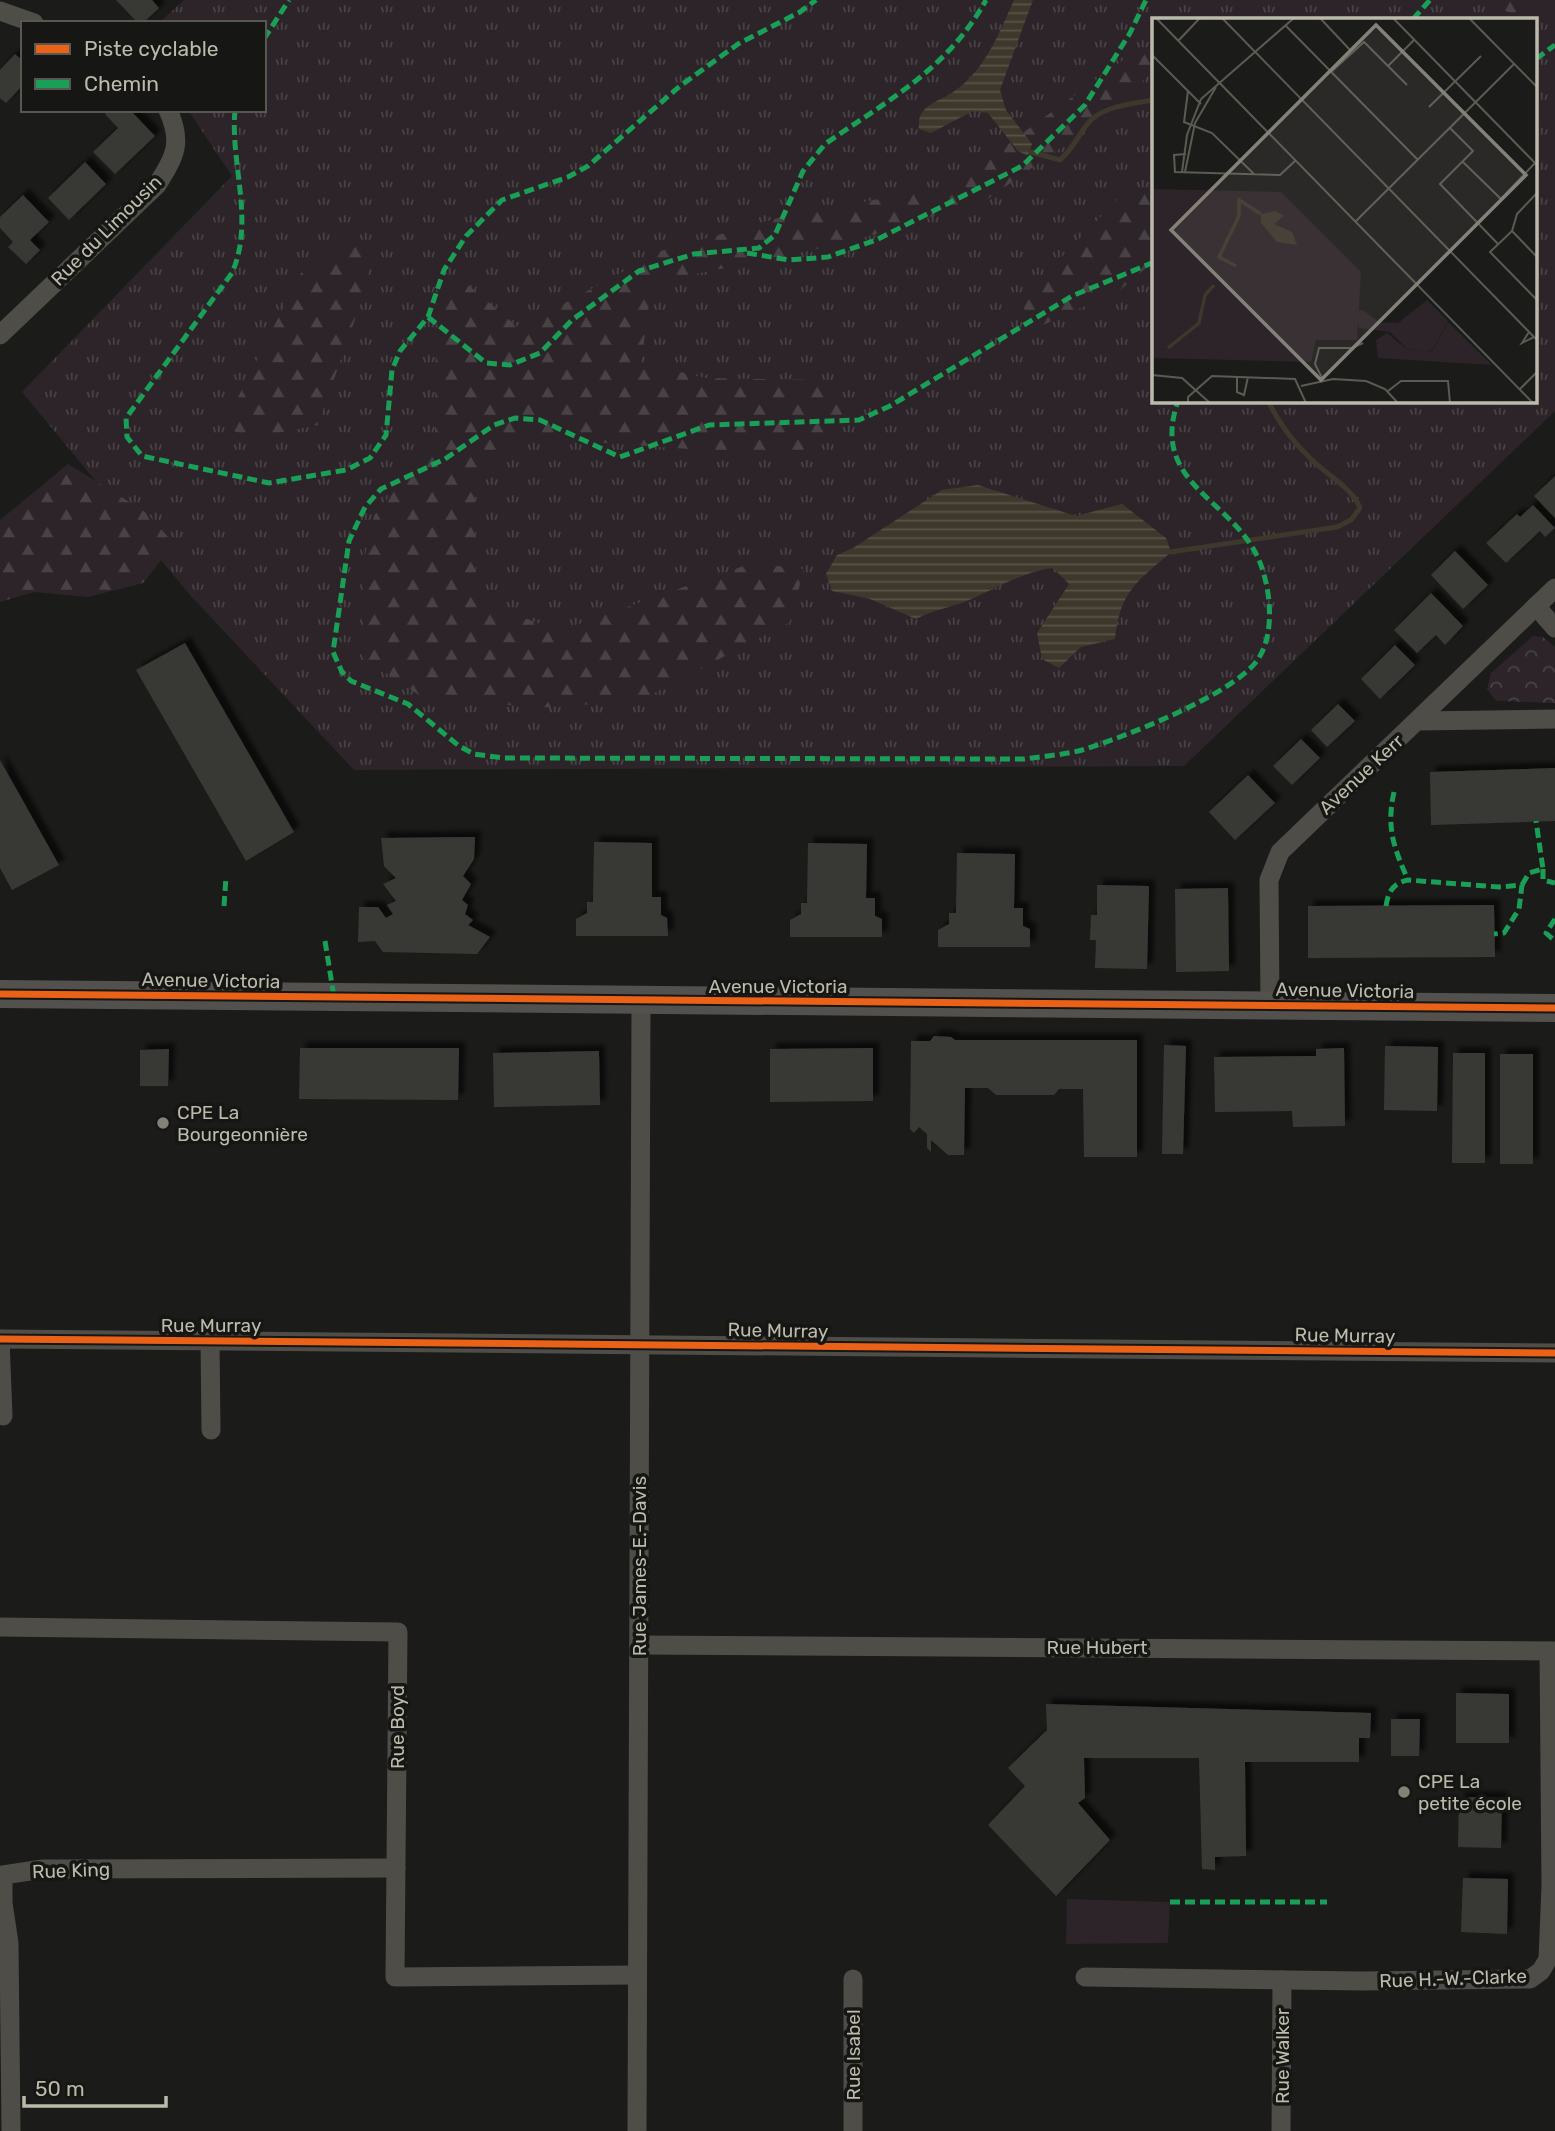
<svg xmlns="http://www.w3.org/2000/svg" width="1555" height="2131" viewBox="0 0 1555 2131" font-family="Rubik,sans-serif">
<defs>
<pattern id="grass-tufts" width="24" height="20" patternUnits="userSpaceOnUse" patternTransform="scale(1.75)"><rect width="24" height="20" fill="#2c2429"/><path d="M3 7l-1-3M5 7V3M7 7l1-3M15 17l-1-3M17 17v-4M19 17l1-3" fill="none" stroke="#494245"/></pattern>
<pattern id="forest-firs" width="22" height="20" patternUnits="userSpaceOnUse" patternTransform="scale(1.75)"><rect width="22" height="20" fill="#2c2429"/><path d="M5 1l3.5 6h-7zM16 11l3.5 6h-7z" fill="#494245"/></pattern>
<pattern id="park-crowns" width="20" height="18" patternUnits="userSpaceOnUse" patternTransform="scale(1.75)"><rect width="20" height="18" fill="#2c2429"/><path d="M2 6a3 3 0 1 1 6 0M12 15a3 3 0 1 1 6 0" fill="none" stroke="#494245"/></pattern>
<pattern id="water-rules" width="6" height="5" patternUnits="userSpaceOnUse" patternTransform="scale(1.75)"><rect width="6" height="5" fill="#3e372c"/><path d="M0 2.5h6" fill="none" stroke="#585248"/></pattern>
<filter id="shadow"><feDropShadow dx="6" dy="-6" stdDeviation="2" flood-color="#0009"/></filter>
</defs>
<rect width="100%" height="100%" fill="#1b1b1a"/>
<!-- grass -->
<path fill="url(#grass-tufts)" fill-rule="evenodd" d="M184,0H1555V411L1184,766L354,770L190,595L22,392L232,176L188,110H264V23H159ZM1154,19H1536V401H1154Z"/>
<!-- forest -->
<g fill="url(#forest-firs)">
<polygon points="1485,0 1541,0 1520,18"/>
<polygon points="1134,52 1154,56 1154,67 1125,103 986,200 846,243 652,283 641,363 706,378 831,380 844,420 800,457 525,437 475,489 476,600 559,631 752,563 804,569 790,622 639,701 534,708 419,695 365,659 362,568 374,516 435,437 436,285 461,279 519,328 661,251 789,215 949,187"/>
<polygon points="1154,185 1154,261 1119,291 1043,325 1017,303 1118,199"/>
<polygon points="354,235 370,276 318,425 253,438 223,427 301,273"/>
<polygon points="68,464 147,513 174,544 143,583 88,597 34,592 0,602 0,520"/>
</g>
<!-- park -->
<polygon fill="url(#park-crowns)" points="1533,636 1543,637 1555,647 1555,703 1496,701 1487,689 1491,673"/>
<!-- pitch -->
<polygon fill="#2c2429" points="1067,1899 1170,1902 1168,1943 1066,1944"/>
<!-- water -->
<g fill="url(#water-rules)">
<path d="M1014,0H1033L1000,90L1006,110L1032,144L1028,156L1018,151L988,113L973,111L931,133L919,129C916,104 939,103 956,90C986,68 999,33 1014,0Z"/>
<path d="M978,485L1076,516L1122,504L1166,538L1171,552C1137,582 1120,591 1115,639L1081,647L1059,668L1042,659L1037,633L1069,584L1053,568C1020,572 993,591 962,603C946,608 931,611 916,619L870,599L832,591L826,574L837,555L853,548L942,490Z"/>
</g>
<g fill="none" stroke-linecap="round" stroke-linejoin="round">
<!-- stream -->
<g stroke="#3e372c" stroke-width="5">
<path d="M1031,152L1060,160C1076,146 1079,132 1091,120C1105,106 1135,103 1154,100"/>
<path d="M1171,552L1337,527L1351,520L1360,508C1353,488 1325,474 1310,458C1292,441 1279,423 1268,401"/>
</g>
</g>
<!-- building -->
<g fill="#393936" filter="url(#shadow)">
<polygon points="116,0 152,0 159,8 143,23 138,23"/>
<polygon points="15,54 23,61 23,85 6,103 0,98 0,70"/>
<polygon points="108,110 130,110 155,136 115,174 93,152 118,128 105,114"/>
<polygon points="85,162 106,184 69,220 48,198"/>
<polygon points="23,195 49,222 30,240 40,250 26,264 8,247 13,242 0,228 0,217"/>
<polygon points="1555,476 1555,518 1534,496"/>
<polygon points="1533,505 1555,528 1545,537 1540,531 1506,563 1486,543 1517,514 1520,517"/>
<polygon points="1455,551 1488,585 1463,609 1431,575"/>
<polygon points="1431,593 1463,626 1445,645 1436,635 1417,653 1394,630"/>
<polygon points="185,643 294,832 246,861 136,670"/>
<polygon points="1395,645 1415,665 1380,699 1361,679"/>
<polygon points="1338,704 1355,721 1327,747 1311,730"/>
<polygon points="1301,739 1320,758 1292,785 1273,766"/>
<polygon points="0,760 59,865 12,890 0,868"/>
<polygon points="1555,768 1555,821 1431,825 1430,772"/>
<polygon points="1248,775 1275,803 1235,840 1209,812"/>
<polygon points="475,837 474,859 463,876 471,884 462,900 468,905 465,914 473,920 468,925 490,937 477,954 383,952 375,941 358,942 359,907 378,907 386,918 393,914 387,905 396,901 383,884 396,878 384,866 381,838"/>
<polygon points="594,842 652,843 652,897 661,897 661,915 667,918 668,936 576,936 576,919 587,913 587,902 593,902"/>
<polygon points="808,843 867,844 866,898 875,898 875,916 882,919 882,937 790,937 790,920 801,914 801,903 807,903"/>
<polygon points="957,853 1015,854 1014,908 1023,908 1023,926 1030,929 1030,947 938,947 938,930 949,924 949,913 956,913"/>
<polygon points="1097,885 1149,886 1147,969 1095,968 1096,940 1090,940 1091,915 1097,915"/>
<polygon points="1228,888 1229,971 1176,972 1175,889"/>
<polygon points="1494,905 1495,957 1308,958 1308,906"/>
<polygon points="934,1036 951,1037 955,1040 1137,1040 1137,1157 1084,1157 1083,1089 1059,1089 1054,1095 996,1095 988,1088 965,1088 964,1155 948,1155 931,1140 931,1152 927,1148 927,1134 919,1127 914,1133 910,1129 911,1041 930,1041"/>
<polygon points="1164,1045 1186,1046 1183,1154 1162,1154"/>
<polygon points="1385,1046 1438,1047 1437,1111 1384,1110"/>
<polygon points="300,1048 459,1048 458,1100 299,1099"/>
<polygon points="873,1048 873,1101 770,1102 770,1049"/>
<polygon points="1344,1048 1345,1126 1293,1127 1292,1111 1215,1112 1214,1057 1316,1056 1316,1049"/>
<polygon points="169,1049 168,1086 140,1086 140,1050"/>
<polygon points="599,1051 600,1105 494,1107 493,1053"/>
<polygon points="1453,1053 1485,1053 1485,1163 1452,1163"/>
<rect x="1500" y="1054" width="33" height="110"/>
<polygon points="1456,1693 1509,1694 1509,1743 1456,1743"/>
<polygon points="1046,1704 1371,1713 1370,1738 1359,1738 1359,1762 1245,1762 1246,1856 1215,1857 1215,1870 1202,1869 1199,1758 1084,1758 1085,1798 1078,1803 1110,1840 1056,1896 988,1825 1025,1786 1008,1768 1047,1730"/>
<polygon points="1391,1719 1420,1719 1419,1756 1391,1756"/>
<polygon points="1459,1797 1502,1798 1501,1848 1458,1847"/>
<polygon points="1463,1878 1508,1879 1507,1934 1461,1932"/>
</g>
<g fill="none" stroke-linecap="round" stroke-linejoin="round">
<!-- street -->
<g stroke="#4e4d48" stroke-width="19">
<polyline points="0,11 34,23"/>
<path d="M0,335L157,185C175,156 183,143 168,110"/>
<polyline points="1536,606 1555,628"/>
<polyline points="1417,721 1555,719"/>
<polyline points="1270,1005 1269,880 1280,852 1555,588"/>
<polyline points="0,1339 1555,1353"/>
<polyline points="0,1339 3,1416"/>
<polyline points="210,1340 211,1430"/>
<polyline points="0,1627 398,1632 395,1977 637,1975"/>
<polyline points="639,1645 1555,1651"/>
<polyline points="1085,1977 1363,1981 1530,1979 1541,1971 1548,1959 1551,1886 1549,1651"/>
<polyline points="853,1979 853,2131"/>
<polyline points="11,2131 9,1943 3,1903 3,1875 43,1869 396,1868"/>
<polyline points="637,2131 641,1001"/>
<polyline points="1281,2131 1282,1980"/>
</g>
<!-- secondary -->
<polyline stroke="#52514d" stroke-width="28" points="0,994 1555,1008"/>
<!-- quiet -->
<g stroke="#1a9f57" stroke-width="5" stroke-dasharray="10 5" stroke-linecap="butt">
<polyline points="1413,19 1430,0"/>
<polyline points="264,39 289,0"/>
<polyline points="1536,59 1555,45"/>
<path d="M235,110C230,165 255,220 232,273L126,418L127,437L142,456L269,483L346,470L370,458L386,435L392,370L400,351L428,317L444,270L466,236L502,200L568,177L588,166L680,86L738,44L800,12L816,0"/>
<polyline points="747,253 789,260 828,257 876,240 1022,166 1085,105 1130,33 1146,0"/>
<path d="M1154,262L1072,296L890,406L859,420L709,425L620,457L540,420L515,418L494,425L445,459L381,489L365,507L349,541L333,652L342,672L351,681L408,704L459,746L474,754L503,758L1024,759C1043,756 1064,755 1082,750C1125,737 1229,696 1256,662C1276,636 1271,589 1259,560C1232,498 1149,484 1178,401"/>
<path d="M428,317L486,363L510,365L540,353L572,320L639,271L694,254L759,248L775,235L803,171L825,144C887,101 948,69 986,0"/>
<path d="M1394,792C1386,828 1394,848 1408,880"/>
<polyline points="1543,869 1543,880 1555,883"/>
<polyline points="1522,885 1529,873 1543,869 1536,821"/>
<polyline points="224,906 226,877"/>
<path d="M1386,906C1388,892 1393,883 1408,880L1499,887L1522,885L1519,909L1504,933L1494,934"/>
<polyline points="1555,919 1546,933 1555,941"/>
<polyline points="325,941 334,997"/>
<polyline points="1170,1902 1327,1902"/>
</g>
<defs>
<g id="cycleway">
<polyline points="0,994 1555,1008"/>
<polyline points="0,1339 1555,1353"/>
</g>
</defs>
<!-- cycleway casing -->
<use href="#cycleway" stroke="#161714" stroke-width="11"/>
<!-- cycleway -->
<use href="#cycleway" stroke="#ea6118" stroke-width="7"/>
</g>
<!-- markers -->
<g fill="#848278" stroke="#161714" stroke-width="2.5">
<circle cx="163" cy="1123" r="7"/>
<circle cx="1404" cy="1792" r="7"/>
</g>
<g text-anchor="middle" stroke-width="7" stroke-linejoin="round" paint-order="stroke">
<!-- street labels -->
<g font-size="19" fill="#bcbaab" stroke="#161714">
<text transform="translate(106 230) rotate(-45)" y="7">Rue du Limousin</text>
<text transform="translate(1361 774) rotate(-43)" y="7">Avenue Kerr</text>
<text transform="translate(211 980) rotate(1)" y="7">Avenue Victoria</text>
<text x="778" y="993">Avenue Victoria</text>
<text transform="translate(1345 990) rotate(1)" y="7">Avenue Victoria</text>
<text x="211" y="1332">Rue Murray</text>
<text transform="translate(778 1330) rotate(1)" y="7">Rue Murray</text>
<text transform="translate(1345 1335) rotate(1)" y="7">Rue Murray</text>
<text transform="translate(639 1566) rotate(-90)" y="7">Rue James-E.-Davis</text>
<text x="1097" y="1654">Rue Hubert</text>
<text transform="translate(397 1727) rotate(-90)" y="7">Rue Boyd</text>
<text transform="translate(71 1870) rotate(-2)" y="7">Rue King</text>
<text transform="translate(1453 1978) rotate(-2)" y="7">Rue H.-W.-Clarke</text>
<text transform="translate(853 2055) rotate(-90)" y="7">Rue Isabel</text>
<text transform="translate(1282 2056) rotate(-90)" y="7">Rue Walker</text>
</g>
<!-- poi labels -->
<g font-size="19" fill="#bcbaab" stroke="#161714" text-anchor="start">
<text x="177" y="1119">CPE La<tspan x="177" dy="22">Bourgeonnière</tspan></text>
<text x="1418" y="1788">CPE La<tspan x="1418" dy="22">petite école</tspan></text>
</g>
</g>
<!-- overview -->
<g transform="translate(1152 18)">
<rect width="385" height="385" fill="#1b1b1a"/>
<path d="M0,171L129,174L209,254L205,322H164L159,344L0,340Z" fill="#2c2429"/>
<path d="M17,213L24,214L29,228L0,230V220ZM153,226L175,233L195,254L197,263L183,276L169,278L154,292L150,280L129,274L96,252L63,244L93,247L133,272L142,265L125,245L128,240L136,241L160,269H170L181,258L176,247L151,235L146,230ZM0,262L66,267L57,292L98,295L63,300L43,314L36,294L11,293L0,287L39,288L48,283L44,275L35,268L3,267ZM275,282L296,303L281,331L273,335L254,330L238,314L207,310L204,293L211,292L227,304L246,305ZM179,290L188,299L157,305L160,299ZM0,311L13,314L27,326L17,332L0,330V322L6,320Z" fill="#2c2429"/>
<path d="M296,304L340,347L226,340L224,322L235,315L253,330L273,335L281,332Z" fill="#2c2429"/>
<path d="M123,193L132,198L122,206L140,214L145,227L125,224L109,205V196Z" fill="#3e372c"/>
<path fill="none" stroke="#3e372c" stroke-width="3.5" d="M84,248L67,239L87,198V182L109,196M16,330L47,305L53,277L62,267"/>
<path fill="none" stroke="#5b5b54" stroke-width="2" d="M4,0L381,385M70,0L385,322M168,0L199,33M241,0L385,147M317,0L385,69M134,8L266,142M26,23L48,0M0,37L49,86M236,48L262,22M179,54L212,24L255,67M36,73L32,104L60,115L102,156M277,89L329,38M298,110L321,133L288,166L346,226M34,136L22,137L23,154L128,157L143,143M311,144L349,181L383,145M30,154L35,117L49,81L142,0M33,154L43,105L64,69M385,175L365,196L360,213L338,234L385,282M203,204L362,46M360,213L385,239M377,314L370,325L382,319M0,357L30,360L58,385M85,358V374L92,377L96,359M171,362L163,346L167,330H200L211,325M149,368L181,361L214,363L233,371L246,385M368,371L385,354M236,373L249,363H296L298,385M36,385V379L60,358L143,361L154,385"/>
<path fill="#848278" fill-opacity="0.15" stroke="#848278" stroke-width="3.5" d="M224,7L374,157L169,362L19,212Z"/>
<rect width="385" height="385" fill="none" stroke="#bcbaab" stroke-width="3.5"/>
</g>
<!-- legend -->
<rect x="21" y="21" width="245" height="91" fill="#161714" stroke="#585850" stroke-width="2"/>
<rect x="35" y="44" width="35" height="10" fill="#ea6118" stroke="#585850" stroke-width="2"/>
<text x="84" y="56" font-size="21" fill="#bcbaab">Piste cyclable</text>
<rect x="35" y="79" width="35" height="10" fill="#1a9f57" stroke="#585850" stroke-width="2"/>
<text x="84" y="91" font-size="21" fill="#bcbaab">Chemin</text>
<!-- scale -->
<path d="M24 2096v10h142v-10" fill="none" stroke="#bcbaab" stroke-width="3.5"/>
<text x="35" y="2096" font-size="21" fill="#bcbaab" stroke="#161714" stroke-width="5" paint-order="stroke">50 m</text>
</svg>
